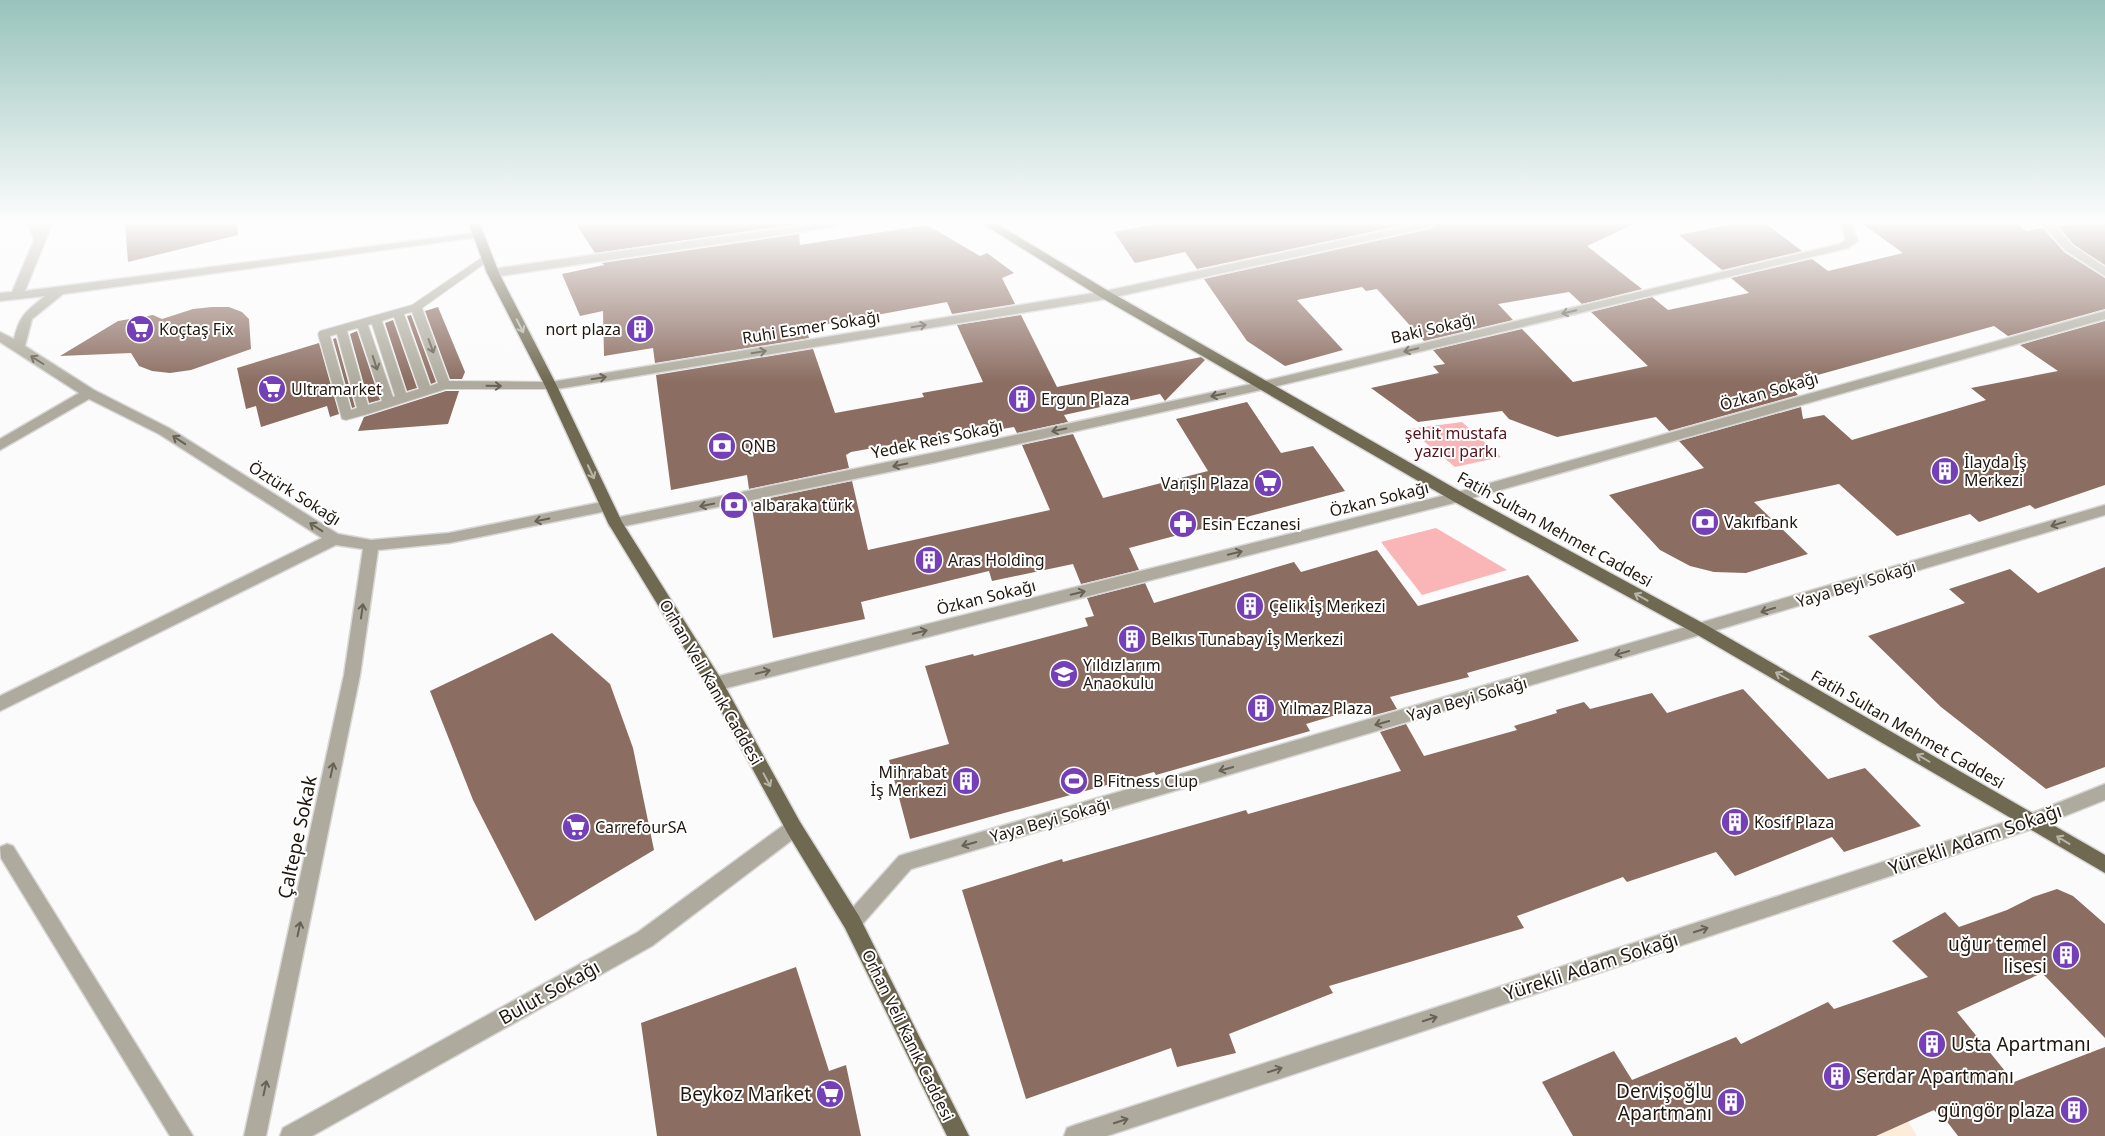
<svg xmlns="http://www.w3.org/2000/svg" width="2105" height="1136" viewBox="0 0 2105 1136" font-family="'Noto Sans',sans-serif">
<rect width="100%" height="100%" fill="#fbfbfb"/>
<!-- built -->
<polygon fill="#fdecd9" points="1908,1121 1917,1136 1863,1136"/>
<!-- green -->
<g fill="#fab5b6">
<polygon points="1462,422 1501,457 1455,467 1409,429"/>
<polygon points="1436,528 1507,570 1422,595 1381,542"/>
</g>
<!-- building -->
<g fill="#8b6d61">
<polygon points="125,224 237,224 238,235 128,262"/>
<polygon points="576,224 798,224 595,253"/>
<polygon points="1156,224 1408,224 1197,269 1185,252 1135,263 1114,232"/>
<polygon points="1438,224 1634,224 1587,246 1642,289 1582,304 1569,292 1498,304 1513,320 1424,341 1377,289 1366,291 1362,287 1297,300 1343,350 1285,366 1247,341 1204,279 1430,229"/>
<polygon points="1731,224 1766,224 1802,251 1722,270 1679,235"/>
<polygon points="1863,224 2018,224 2026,231 2043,228 2064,252 2105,278 2105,309 2008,336 1994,326 1796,381 1800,384 1791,386 1798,395 1669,431 1656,417 1557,437 1509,419 1502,411 1418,422 1371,388 1439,373 1433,366 1445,364 1433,350 1522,329 1573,382 1648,366 1591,312 1652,297 1668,310 1749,293 1731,278 1812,259 1828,271 1903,253"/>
<polygon points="2076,224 2105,224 2105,265 2074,245 2058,226"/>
<polygon points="927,225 980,256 987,253 1014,273 1002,278 1015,304 952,314 947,302 806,328 809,338 655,363 653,348 604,356 603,311 580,316 562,274 604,265 602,263 799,234 800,245"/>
<polygon points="212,307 229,307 242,312 249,319 251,349 191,370 170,373 152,371 139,366 131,353 60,356 118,321 153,315 162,319 193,309"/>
<polygon points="438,307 465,372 462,379 450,379 425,311"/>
<polygon points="411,315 436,382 431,384 407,316"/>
<polygon points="1021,315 1057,387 1201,357 1205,360 1165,401 1160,394 1064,415 1068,422 1017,433 1014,427 1002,429 1001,425 851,452 846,455 849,468 749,489 747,475 671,490 656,375 813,349 835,413 924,397 922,393 983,382 957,325"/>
<polygon points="393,320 417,388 407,391 385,323"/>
<polygon points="2105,321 2105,485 2035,509 2030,505 1979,522 1970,514 1897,536 1839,484 1754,502 1808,554 1746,573 1714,572 1690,566 1660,550 1609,495 1704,468 1679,441 1801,407 1803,419 1824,415 1852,440 1986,400 1971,388 2058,371 2020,345"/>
<polygon points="357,331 380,400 369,403 350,334"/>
<polygon points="336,338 355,407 352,408 333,339"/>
<polygon points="319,343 339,414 330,417 327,406 261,427 256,406 246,409 237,368"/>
<polygon points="446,391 459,391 448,424 358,431 364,417"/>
<polygon points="1247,402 1281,453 1313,446 1345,491 1129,548 1139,570 1081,584 1073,564 992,581 989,571 861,602 865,619 773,638 751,502 852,481 868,550 1050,510 1022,445 1073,434 1103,498 1208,471 1176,419"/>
<polygon points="1377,550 1418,606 1528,575 1579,641 1467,673 1469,677 1390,697 1397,709 1371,716 1366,706 1306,724 1310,731 1156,775 1154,772 910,839 889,760 949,744 925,666 973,654 974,656 1088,626 1085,618 1094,616 1087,598 1145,583 1154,603 1294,562 1301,572"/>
<polygon points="2105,567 2105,767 2046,789 1941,707 1868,636 1965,603 1949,589 2010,569 2038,593"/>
<polygon points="552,633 610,684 633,748 654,850 535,921 473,800 430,691"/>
<polygon points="1743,689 1828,779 1865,768 1921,826 1844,852 1832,837 1735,876 1716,852 1627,882 1623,877 1517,916 1524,928 1329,986 1333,993 1229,1034 1236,1053 1177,1067 1171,1048 1026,1099 962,890 1062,859 1063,862 1246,810 1248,814 1401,771 1380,732 1406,724 1424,756 1517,730 1514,726 1557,713 1556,710 1584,702 1590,709 1652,693 1667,713"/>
<polygon points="2057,889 2073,896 2105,924 2105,1038 2042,973 1957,1012 2014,1082 2105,1047 2105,1136 1958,1136 1942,1115 1939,1116 1934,1110 1876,1136 1573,1136 1542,1082 1614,1051 1632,1080 1736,1037 1741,1044 1828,1002 1834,1009 1928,977 1892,941 1945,912 1959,927 2007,910 2033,897"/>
<polygon points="796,967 829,1071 846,1065 861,1136 657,1136 641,1023"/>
</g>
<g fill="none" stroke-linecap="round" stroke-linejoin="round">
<defs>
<g id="service">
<polygon points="28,224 38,224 44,241 43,243 35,243"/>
<path d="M487,254L491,255L492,257L491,259L422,308L449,381L551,382L557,386L555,389H446L368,414L346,420L342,419L318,334L320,331L412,305ZM412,312L438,383L430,386L404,314ZM394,317L419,389L406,393L382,321ZM372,324L395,396L393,397L368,325ZM358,328L382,401L368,405L347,331ZM337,334L357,408L351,410L330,336Z"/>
</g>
<g id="minor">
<path d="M41,224H52L25,291L482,232L484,234L482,236L478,237L63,294L32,319L25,346L94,390L169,428L338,534L371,540L449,533L607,501L612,502L614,506L612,510L607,511L449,543L378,550L360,675L266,1136H244L344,675L363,549L336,545L0,711V696L322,538L159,434L89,399L0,450V439L79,393L0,342V332L14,339C20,314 26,312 45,296L0,301V293L12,292Z"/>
<polygon points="811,224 839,224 833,227 493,277 487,273 493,269"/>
<polygon points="1416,224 1436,224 1430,227 1106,299 551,390 545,386 551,382 1106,291"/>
<polygon points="1841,224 1851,224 1858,241 1848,248 1265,389 937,462 615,528 610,527 608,523 610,519 615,518 937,452 1265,381 1840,244 1846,240"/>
<polygon points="2105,311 2105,319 1458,502 715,691 709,689 707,684 709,679 715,677 1458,492"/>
<polygon points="2105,505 2105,515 911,869 859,928 852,931 845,928 843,922 845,916 899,856 905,854"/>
<polygon points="2105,784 2105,800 2032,829 1107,1136 1064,1136 1067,1128 1075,1125 2030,814"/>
<polygon points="794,820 800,822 803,828 800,834 652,946 312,1136 280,1136 283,1128 638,932 788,822"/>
<polygon points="7,844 13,846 193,1136 170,1136 1,858 0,847"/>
</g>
<polygon id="tertiary" points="2042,224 2054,224 2073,246 2105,267 2105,276 2065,250"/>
<g id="primary">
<polygon points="469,224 480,224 499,273 557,386 622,522 721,679 800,822 859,916 969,1136 947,1136 845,928 788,834 709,689 608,523 545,386 487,273"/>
<polygon points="983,224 997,224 1110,292 1463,493 1708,626 2105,855 2105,873 1696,634 1453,501 1102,298"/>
</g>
</defs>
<!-- service casing -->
<use href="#service" stroke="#d8d7d5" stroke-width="2"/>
<!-- minor casing -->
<use href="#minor" stroke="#d8d7d5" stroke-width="3"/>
<!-- tertiary casing -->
<use href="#tertiary" stroke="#d8d7d5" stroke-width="3"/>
<!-- primary casing -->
<use href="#primary" stroke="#d8d7d5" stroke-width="3"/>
<!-- service -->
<use href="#service" fill="#aeab9e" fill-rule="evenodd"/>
<!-- minor -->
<use href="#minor" fill="#aeab9e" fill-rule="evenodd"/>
<!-- tertiary -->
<use href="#tertiary" fill="#aeab9e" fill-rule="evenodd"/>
<!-- primary -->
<use href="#primary" fill="#6f6951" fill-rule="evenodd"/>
</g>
<!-- one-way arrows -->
<defs><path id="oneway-shaft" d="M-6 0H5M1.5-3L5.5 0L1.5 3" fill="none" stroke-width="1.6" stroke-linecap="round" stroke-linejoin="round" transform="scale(1.25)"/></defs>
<g stroke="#676156">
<use href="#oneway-shaft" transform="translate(1569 312) rotate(167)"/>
<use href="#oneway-shaft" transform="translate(919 326) rotate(-10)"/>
<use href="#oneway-shaft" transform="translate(431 346) rotate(70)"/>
<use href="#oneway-shaft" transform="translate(1411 350) rotate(167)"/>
<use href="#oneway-shaft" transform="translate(759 352) rotate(-9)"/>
<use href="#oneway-shaft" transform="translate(37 360) rotate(-148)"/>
<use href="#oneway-shaft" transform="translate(375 363) rotate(72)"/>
<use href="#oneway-shaft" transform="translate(599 378) rotate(-9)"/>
<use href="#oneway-shaft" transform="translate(494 386) rotate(1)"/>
<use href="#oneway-shaft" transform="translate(1218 395) rotate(168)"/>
<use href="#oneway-shaft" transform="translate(1059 430) rotate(168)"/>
<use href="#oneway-shaft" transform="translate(179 440) rotate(-147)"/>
<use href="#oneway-shaft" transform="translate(900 465) rotate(168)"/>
<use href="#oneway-shaft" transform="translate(707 505) rotate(168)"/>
<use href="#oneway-shaft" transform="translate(542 520) rotate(169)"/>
<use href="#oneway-shaft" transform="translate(2058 524) rotate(163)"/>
<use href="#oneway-shaft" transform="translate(316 527) rotate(-147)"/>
<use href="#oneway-shaft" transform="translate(1235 553) rotate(-14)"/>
<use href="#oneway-shaft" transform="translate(1078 593) rotate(-14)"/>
<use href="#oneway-shaft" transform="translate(1768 610) rotate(163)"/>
<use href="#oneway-shaft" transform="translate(362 611) rotate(-82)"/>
<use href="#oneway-shaft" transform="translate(920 632) rotate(-14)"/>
<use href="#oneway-shaft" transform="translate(1622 653) rotate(164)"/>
<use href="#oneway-shaft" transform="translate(763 672) rotate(-14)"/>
<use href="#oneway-shaft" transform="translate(1382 723) rotate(164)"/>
<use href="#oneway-shaft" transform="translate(1226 769) rotate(164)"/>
<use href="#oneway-shaft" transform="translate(332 770) rotate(-78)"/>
<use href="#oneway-shaft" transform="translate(969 844) rotate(164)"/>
<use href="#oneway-shaft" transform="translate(299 929) rotate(-78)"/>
<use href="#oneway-shaft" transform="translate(1701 930) rotate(-18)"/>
<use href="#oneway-shaft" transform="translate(1430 1019) rotate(-18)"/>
<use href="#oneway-shaft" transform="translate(1275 1070) rotate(-18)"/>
<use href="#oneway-shaft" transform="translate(265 1088) rotate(-78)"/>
<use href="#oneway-shaft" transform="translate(1121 1121) rotate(-18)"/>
</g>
<g stroke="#b7b4a8">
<use href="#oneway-shaft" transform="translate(520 326) rotate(63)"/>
<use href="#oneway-shaft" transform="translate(591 472) rotate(65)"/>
<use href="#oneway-shaft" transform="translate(1641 597) rotate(-151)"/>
<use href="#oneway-shaft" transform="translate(1782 676) rotate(-150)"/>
<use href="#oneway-shaft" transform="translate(1923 758) rotate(-150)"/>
<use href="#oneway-shaft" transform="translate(767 780) rotate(62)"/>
<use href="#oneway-shaft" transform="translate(2063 840) rotate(-149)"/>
</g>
<!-- sky -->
<linearGradient id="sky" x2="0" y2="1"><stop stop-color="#98c3bc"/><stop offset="0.58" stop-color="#fdfdfd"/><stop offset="1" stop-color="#fdfdfd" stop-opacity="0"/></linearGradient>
<rect width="2105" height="383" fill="url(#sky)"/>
<!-- icons -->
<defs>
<symbol id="supermarket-disc" viewBox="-11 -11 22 22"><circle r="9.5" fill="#7540b7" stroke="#fff"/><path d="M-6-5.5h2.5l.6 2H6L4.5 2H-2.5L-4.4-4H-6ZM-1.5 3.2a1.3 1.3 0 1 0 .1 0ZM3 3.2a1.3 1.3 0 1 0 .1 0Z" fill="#fff"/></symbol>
<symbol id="building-disc" viewBox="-11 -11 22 22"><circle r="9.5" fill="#7540b7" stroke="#fff"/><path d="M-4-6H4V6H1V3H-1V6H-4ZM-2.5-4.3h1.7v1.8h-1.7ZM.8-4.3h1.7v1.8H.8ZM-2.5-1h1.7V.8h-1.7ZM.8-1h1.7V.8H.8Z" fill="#fff"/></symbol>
<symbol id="bank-disc" viewBox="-11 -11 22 22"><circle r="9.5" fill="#7540b7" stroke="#fff"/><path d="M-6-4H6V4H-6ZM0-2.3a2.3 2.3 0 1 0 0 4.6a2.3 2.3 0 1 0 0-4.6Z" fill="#fff"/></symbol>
<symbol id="pharmacy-disc" viewBox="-11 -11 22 22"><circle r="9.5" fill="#7540b7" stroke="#fff"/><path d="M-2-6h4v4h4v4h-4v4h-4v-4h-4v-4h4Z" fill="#fff"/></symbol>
<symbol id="school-disc" viewBox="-11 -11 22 22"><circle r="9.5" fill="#7540b7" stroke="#fff"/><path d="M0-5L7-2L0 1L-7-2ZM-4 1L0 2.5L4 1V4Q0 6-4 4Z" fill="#fff"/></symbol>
<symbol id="stadium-disc" viewBox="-11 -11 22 22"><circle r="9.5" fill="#7540b7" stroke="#fff"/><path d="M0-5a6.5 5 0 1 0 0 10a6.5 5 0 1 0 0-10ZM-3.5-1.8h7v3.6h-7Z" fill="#fff"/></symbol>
</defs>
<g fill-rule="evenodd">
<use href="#supermarket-disc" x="124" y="313" width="32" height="32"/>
<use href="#building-disc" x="624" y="313" width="32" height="32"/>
<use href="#supermarket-disc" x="256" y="373" width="32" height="32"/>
<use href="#building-disc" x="1006" y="383" width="32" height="32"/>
<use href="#bank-disc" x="706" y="430" width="32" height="32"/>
<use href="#building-disc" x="1929" y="455" width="32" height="32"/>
<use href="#supermarket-disc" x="1252" y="467" width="32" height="32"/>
<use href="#bank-disc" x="718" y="489" width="32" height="32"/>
<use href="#bank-disc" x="1689" y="506" width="32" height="32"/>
<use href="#pharmacy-disc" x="1167" y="508" width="32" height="32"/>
<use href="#building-disc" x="913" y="544" width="32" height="32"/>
<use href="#building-disc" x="1234" y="590" width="32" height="32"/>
<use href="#building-disc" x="1116" y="623" width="32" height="32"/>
<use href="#school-disc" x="1048" y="658" width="32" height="32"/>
<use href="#building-disc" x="1245" y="692" width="32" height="32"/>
<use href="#building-disc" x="950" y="765" width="32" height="32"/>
<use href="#stadium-disc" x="1058" y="765" width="32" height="32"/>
<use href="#building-disc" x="1719" y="806" width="32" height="32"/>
<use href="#supermarket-disc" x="560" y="811" width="32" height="32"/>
<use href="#building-disc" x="2050" y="939" width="32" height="32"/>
<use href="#building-disc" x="1916" y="1028" width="32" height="32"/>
<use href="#building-disc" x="1821" y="1060" width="32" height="32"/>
<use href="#supermarket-disc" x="814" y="1078" width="32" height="32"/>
<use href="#building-disc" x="1715" y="1086" width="32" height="32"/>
<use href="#building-disc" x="2058" y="1094" width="32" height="32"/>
</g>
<g text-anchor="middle" stroke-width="4" stroke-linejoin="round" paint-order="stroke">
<!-- street labels -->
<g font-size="16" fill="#20170e" stroke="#fff">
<text transform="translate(811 327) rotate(-9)" y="6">Ruhi Esmer Sokağı</text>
<text transform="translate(1433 328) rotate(-13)" y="6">Baki Sokağı</text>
<text transform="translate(1769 391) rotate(-16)" y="6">Özkan Sokağı</text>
<text transform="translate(937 439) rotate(-12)" y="6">Yedek Reis Sokağı</text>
<text transform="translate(295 493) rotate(32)" y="6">Öztürk Sokağı</text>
<text transform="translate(1379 499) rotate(-14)" y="6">Özkan Sokağı</text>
<text transform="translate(1555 529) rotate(29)" y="6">Fatih Sultan Mehmet Caddesi</text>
<text transform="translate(1856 584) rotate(-17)" y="6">Yaya Beyi Sokağı</text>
<text transform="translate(986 597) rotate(-14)" y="6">Özkan Sokağı</text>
<text transform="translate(711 682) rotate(60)" y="6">Orhan Veli Kanık Caddesi</text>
<text transform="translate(1467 699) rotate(-16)" y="6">Yaya Beyi Sokağı</text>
<text transform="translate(1908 729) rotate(30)" y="6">Fatih Sultan Mehmet Caddesi</text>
<text transform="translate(1050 820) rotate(-16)" y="6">Yaya Beyi Sokağı</text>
<text transform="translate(908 1035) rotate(64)" y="6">Orhan Veli Kanık Caddesi</text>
</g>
<!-- poi labels -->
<g font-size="16" fill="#20170e" stroke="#fff" text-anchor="start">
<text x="159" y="335">Koçtaş Fix</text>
<text x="621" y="335" text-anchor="end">nort plaza</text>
<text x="291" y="395">Ultramarket</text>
<text x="1041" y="405">Ergun Plaza</text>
<text x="741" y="452">QNB</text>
<text x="1964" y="468">İlayda İş<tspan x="1964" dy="18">Merkezi</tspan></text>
<text x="1249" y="489" text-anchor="end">Varışlı Plaza</text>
<text x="753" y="511">albaraka türk</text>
<text x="1724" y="528">Vakıfbank</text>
<text x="1202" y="530">Esin Eczanesi</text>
<text x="948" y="566">Aras Holding</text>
<text x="1269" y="612">Çelik İş Merkezi</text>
<text x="1151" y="645">Belkıs Tunabay İş Merkezi</text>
<text x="1083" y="671">Yıldızlarım<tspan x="1083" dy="18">Anaokulu</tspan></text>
<text x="1280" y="714">Yılmaz Plaza</text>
<text x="947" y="778" text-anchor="end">Mihrabat<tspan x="947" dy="18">İş Merkezi</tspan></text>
<text x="1093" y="787">B Fitness Clup</text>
<text x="1754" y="828">Kosif Plaza</text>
<text x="595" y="833">CarrefourSA</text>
</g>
<!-- park labels -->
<g font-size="16" fill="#53131b" stroke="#fff">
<text x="1456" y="439">şehit mustafa<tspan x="1456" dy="18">yazıcı parkı</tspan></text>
</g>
<!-- near-street labels -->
<g font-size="19" fill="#20170e" stroke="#fff">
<text transform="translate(297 837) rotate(-78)" y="7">Çaltepe Sokak</text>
<text transform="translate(1975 839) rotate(-19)" y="7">Yürekli Adam Sokağı</text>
<text transform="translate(1591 966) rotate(-18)" y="7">Yürekli Adam Sokağı</text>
<text transform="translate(549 992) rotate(-29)" y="7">Bulut Sokağı</text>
</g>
<!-- near-poi labels -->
<g font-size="19" fill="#20170e" stroke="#fff" text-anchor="end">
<text x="2047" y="951">uğur temel<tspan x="2047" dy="22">lisesi</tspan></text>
<text x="1951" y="1051" text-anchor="start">Usta Apartmanı</text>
<text x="1856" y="1083" text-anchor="start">Serdar Apartmanı</text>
<text x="1712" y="1098">Dervişoğlu<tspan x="1712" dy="22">Apartmanı</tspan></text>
<text x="811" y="1101">Beykoz Market</text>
<text x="2055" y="1117">güngör plaza</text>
</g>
</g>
</svg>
